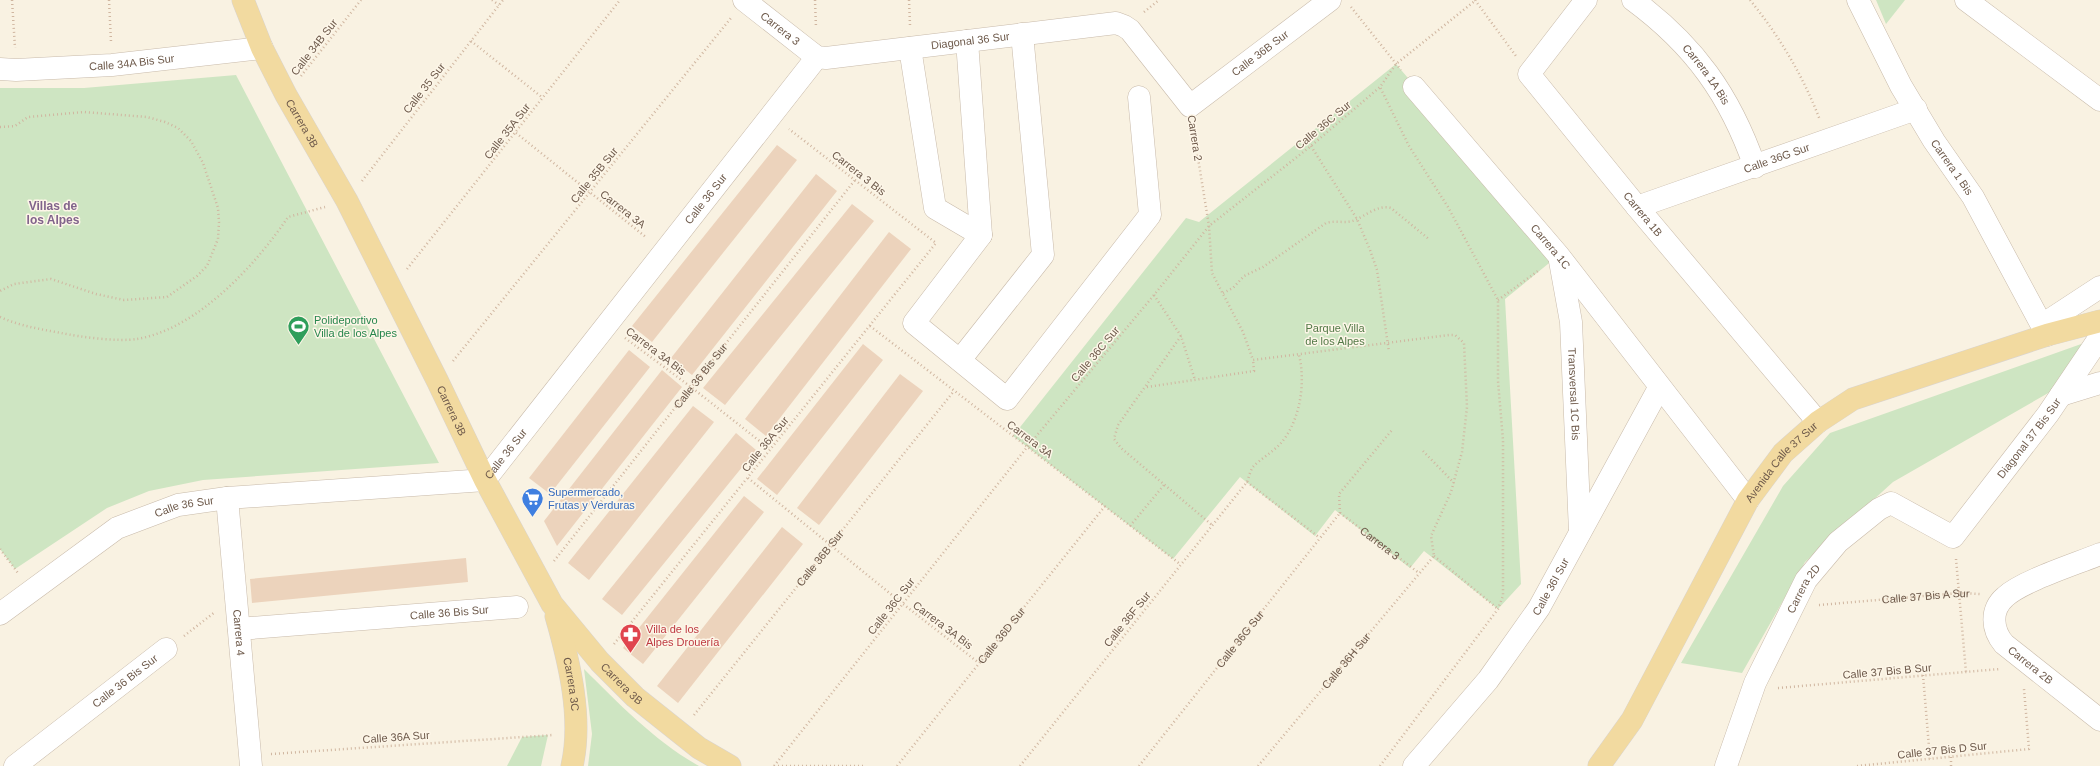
<svg xmlns="http://www.w3.org/2000/svg" width="2100" height="766" viewBox="0 0 2100 766" font-family="Helvetica,sans-serif">
<rect width="100%" height="100%" fill="#f9f2e2"/>
<!-- green -->
<g fill="#cee5c2">
<polygon points="1876,0 1905,0 1886,24"/>
<polygon points="1396,64 1559,255 1505,299 1521,584 1498,609 1424,551 1410,568 1335,510 1315,536 1240,477 1173,559 1013,436 1186,218 1199,222"/>
<polygon points="236,75 439,463 203,480 149,491 107,508 15,569 0,549 0,88 84,88"/>
<polygon points="2084,343 2050,392 1893,482 1805,562 1742,673 1681,663 1783,486 1830,433"/>
<path d="M584,669C619,704 656,742 699,766H588L592,734Z"/>
<polygon points="548,735 541,766 507,766 522,737"/>
</g>
<!-- building -->
<g fill="#ecd3bc">
<polygon points="777,145 797,160 652,342 632,326"/>
<polygon points="816,174 837,191 692,375 671,358"/>
<polygon points="852,204 874,221 725,405 703,388"/>
<polygon points="889,232 911,249 766,436 745,419"/>
<polygon points="863,344 883,360 777,495 757,479"/>
<polygon points="629,350 650,367 550,494 529,478"/>
<polygon points="662,370 682,387 557,546 544,521"/>
<polygon points="900,374 923,391 819,525 797,508"/>
<polygon points="693,406 714,422 589,580 568,563"/>
<polygon points="736,433 756,450 622,615 602,599"/>
<polygon points="744,496 764,512 643,664 623,648"/>
<polygon points="782,527 803,544 678,703 657,686"/>
<polygon points="466,558 468,582 252,603 250,579"/>
</g>
<g fill="none" stroke-linecap="round" stroke-linejoin="round">
<defs>
<g id="minor">
<path id="s8" d="M744,0L809,51L817,57L826,58L1116,23L1124,26L1130,30L1190,106L1330,0"/>
<path id="s9" d="M1586,0L1529,74L1637,207L1818,422"/>
<path id="s10" d="M1633,0C1694,45 1730,95 1755,167"/>
<path id="s11" d="M1858,0L1901,86L1934,141L1973,197L2047,335"/>
<polyline points="1966,0 2100,100"/>
<polyline points="967,41 981,235 914,323 1007,399 1150,215 1139,97"/>
<polyline points="910,48 935,208 981,235"/>
<path id="s12" d="M0,69L16,70L112,65L262,48"/>
<path id="s13" d="M1414,87L1559,256L1748,500"/>
<path id="s14" d="M1637,207L1916,109"/>
<path id="s15" d="M1560,261L1571,322L1580,532"/>
<polyline points="2042,325 2100,287"/>
<polyline points="960,360 1043,255 1022,34"/>
<polyline points="2061,395 2100,383"/>
<path id="s16" d="M227,498L251,766"/>
<path id="s17" d="M2100,554C2076,564 2022,581 2005,597C1990,610 1992,630 2004,644L2100,720"/>
<path id="s18" d="M0,614L117,528L178,505L227,498L485,480L817,57"/>
<path id="s19" d="M239,629L517,607"/>
<path id="s20" d="M15,766L166,649"/>
<path id="s21" d="M1414,766L1488,680L1539,608L1659,388"/>
<path id="s22" d="M1726,766L1755,683L1806,580L1838,542L1879,509L1891,503L1953,537L2048,414L2100,337"/>
</g>
<g id="major">
<path id="s23" d="M243,0L262,48L286,95L347,201L437,380L485,480L552,604L600,662L635,697L699,748L730,766"/>
<path id="s24" d="M556,616C569,661 583,718 572,766"/>
<path id="s25" d="M1599,766L1632,720L1748,500L1783,453L1818,422L1853,399L2047,335L2100,321"/>
</g>
</defs>
<!-- minor casing -->
<use href="#minor" stroke="#c8baaa" stroke-width="23"/>
<!-- major casing -->
<use href="#major" stroke="#d9d4d0" stroke-width="23"/>
<!-- path -->
<g stroke="#d0b6a0" stroke-width="2.5" stroke-dasharray="1 3" stroke-linecap="butt">
<polyline points="12,0 15,48"/>
<polyline points="109,0 111,42"/>
<polyline points="492,0 499,5"/>
<polyline points="815,0 816,28"/>
<polyline points="909,0 910,25"/>
<polyline points="1475,0 1516,56"/>
<path d="M1750,0C1780,37 1803,76 1820,120"/>
<polyline points="1351,7 1401,70"/>
<polyline points="1144,12 1159,0"/>
<polyline points="471,41 543,98"/>
<polyline points="301,76 361,0"/>
<polyline points="0,127 15,126 28,117 84,112 147,117 165,122 178,128 191,141 203,163 218,208 219,222 218,239 207,266 197,276 167,297 124,300 96,294 51,279 14,284 0,291"/>
<polyline points="1193,127 1209,226 1212,273 1243,332 1253,360 1449,335 1455,335 1464,343 1467,407 1462,452 1451,492 1431,536 1434,556"/>
<polyline points="516,133 647,238"/>
<polyline points="1311,146 1357,219 1370,250 1377,270 1389,352"/>
<polyline points="362,181 503,0"/>
<polyline points="407,269 620,0"/>
<path d="M1223,293L1233,288L1244,276L1263,267L1326,223C1336,220 1346,224 1355,220C1365,216 1379,204 1391,208L1430,240"/>
<polyline points="1154,295 1181,336 1195,380"/>
<polyline points="1498,300 1538,271"/>
<path d="M0,317C20,326 40,329 61,333C80,337 119,342 137,339C197,329 255,266 288,217L325,207"/>
<polyline points="870,326 1180,564"/>
<polyline points="1181,336 1118,425 1114,439 1121,448 1212,525"/>
<polyline points="625,338 691,387 771,450"/>
<polyline points="453,361 731,18"/>
<polyline points="1147,387 1254,371 1253,360"/>
<polyline points="1423,451 1454,483"/>
<polyline points="748,478 903,604 979,663"/>
<polyline points="1247,482 1320,538"/>
<polyline points="1340,513 1339,494 1392,430"/>
<path id="s1" d="M1340,513L1419,573"/>
<polyline points="1130,526 1164,485"/>
<polyline points="0,549 18,573"/>
<polyline points="1434,556 1498,609"/>
<polyline points="1956,559 1966,672"/>
<path id="s2" d="M554,561L855,180"/>
<path id="s3" d="M1819,605L1959,593L1980,594"/>
<polyline points="184,636 215,612"/>
<polyline points="614,644 936,243 789,129"/>
<polyline points="1923,675 1930,759"/>
<polyline points="1778,688 2000,669"/>
<path id="s4" d="M694,715L954,391"/>
<polyline points="271,754 553,735"/>
<polyline points="1951,757 1951,766"/>
<polyline points="774,766 1028,446 1154,295 1209,226 1311,146 1380,87 1396,64 1476,0"/>
<polyline points="774,766 864,766"/>
<path id="s5" d="M897,766L1105,506"/>
<path d="M1020,766L1247,482C1249,477 1250,471 1253,467C1259,460 1273,452 1281,443C1300,421 1306,383 1299,355"/>
<path id="s6" d="M1139,766L1340,513"/>
<path id="s7" d="M1258,766L1434,556"/>
<polyline points="1380,766 1498,609 1503,596 1503,440 1498,381 1498,300 1448,207 1409,146 1380,87"/>
<polyline points="1857,766 2029,749 2024,689"/>
</g>
<!-- minor -->
<use href="#minor" stroke="#fff" stroke-width="22"/>
<!-- major -->
<use href="#major" stroke="#f2daa0" stroke-width="22"/>
</g>
<!-- icons -->
<defs>
<symbol id="stadium-pin" viewBox="-11 -11 22 30"><path d="M0 17L-7.5 6A9.5 9.5 0 1 1 7.5 6Z" fill="#2e9e5b" stroke="#fdf6e8"/><path d="M0-5a6.5 5 0 1 0 0 10a6.5 5 0 1 0 0-10ZM-3.5-1.8h7v3.6h-7Z" fill="#fff"/></symbol>
<symbol id="supermarket-pin" viewBox="-11 -11 22 30"><path d="M0 17L-7.5 6A9.5 9.5 0 1 1 7.5 6Z" fill="#3f7fe0" stroke="#fdf6e8"/><path d="M-6-5.5h2.5l.6 2H6L4.5 2H-2.5L-4.4-4H-6ZM-1.5 3.2a1.3 1.3 0 1 0 .1 0ZM3 3.2a1.3 1.3 0 1 0 .1 0Z" fill="#fff"/></symbol>
<symbol id="pharmacy-pin" viewBox="-11 -11 22 30"><path d="M0 17L-7.5 6A9.5 9.5 0 1 1 7.5 6Z" fill="#e0444e" stroke="#fdf6e8"/><path d="M-2-6h4v4h4v4h-4v4h-4v-4h-4v-4h4Z" fill="#fff"/></symbol>
</defs>
<g fill-rule="evenodd">
<use href="#stadium-pin" x="286" y="314" width="25" height="34"/>
<use href="#supermarket-pin" x="520" y="486" width="25" height="34"/>
<use href="#pharmacy-pin" x="618" y="622" width="25" height="34"/>
</g>
<g text-anchor="middle" stroke-width="3" stroke-linejoin="round" paint-order="stroke">
<!-- street labels -->
<g font-size="11" fill="#6e5a4b" stroke="#fdf6e8">
<text dy="4" stroke="none"><textPath href="#s8" startOffset="46">Carrera 3</textPath></text>
<text dy="4" stroke="none"><textPath href="#s8" startOffset="247">Diagonal 36 Sur</textPath></text>
<text transform="translate(314 47) rotate(-52)" y="4">Calle 34B Sur</text>
<text dy="4" stroke="none"><textPath href="#s8" startOffset="594">Calle 36B Sur</textPath></text>
<text dy="4" stroke="none"><textPath href="#s12" startOffset="132">Calle 34A Bis Sur</textPath></text>
<text dy="4" stroke="none"><textPath href="#s10" startOffset="105">Carrera 1A Bis</textPath></text>
<text transform="translate(424 88) rotate(-52)" y="4">Calle 35 Sur</text>
<text dy="4" stroke="none"><textPath href="#s23" startOffset="137">Carrera 3B</textPath></text>
<text transform="translate(1323 125) rotate(-40)" y="4">Calle 36C Sur</text>
<text transform="translate(507 131) rotate(-52)" y="4">Calle 35A Sur</text>
<text transform="translate(1195 138) rotate(81)" y="4">Carrera 2</text>
<text dy="4" stroke="none"><textPath href="#s14" startOffset="148">Calle 36G Sur</textPath></text>
<text dy="4" stroke="none"><textPath href="#s11" startOffset="192">Carrera 1 Bis</textPath></text>
<text transform="translate(859 173) rotate(38)" y="4">Carrera 3 Bis</text>
<text transform="translate(594 175) rotate(-51)" y="4">Calle 35B Sur</text>
<text dy="4" stroke="none"><textPath href="#s18" startOffset="876">Calle 36 Sur</textPath></text>
<text transform="translate(623 209) rotate(38)" y="4">Carrera 3A</text>
<text dy="4" stroke="none"><textPath href="#s9" startOffset="274">Carrera 1B</textPath></text>
<text dy="4" stroke="none"><textPath href="#s13" startOffset="210">Carrera 1C</textPath></text>
<text transform="translate(656 351) rotate(37)" y="4">Carrera 3A Bis</text>
<text transform="translate(1095 354) rotate(-50)" y="4">Calle 36C Sur</text>
<text dy="4" stroke="none"><textPath href="#s2" startOffset="236">Calle 36 Bis Sur</textPath></text>
<text dy="4" stroke="none"><textPath href="#s15" startOffset="134">Transversal 1C Bis</textPath></text>
<text dy="4" stroke="none"><textPath href="#s23" startOffset="461">Carrera 3B</textPath></text>
<text dy="4" stroke="none"><textPath href="#s22" startOffset="514">Diagonal 37 Bis Sur</textPath></text>
<text transform="translate(1030 439) rotate(37)" y="4">Carrera 3A</text>
<text transform="translate(765 444) rotate(-51)" y="4">Calle 36A Sur</text>
<text dy="4" stroke="none"><textPath href="#s18" startOffset="552">Calle 36 Sur</textPath></text>
<text dy="4" stroke="none"><textPath href="#s25" startOffset="356">Avenida Calle 37 Sur</textPath></text>
<text dy="4" stroke="none"><textPath href="#s18" startOffset="216">Calle 36 Sur</textPath></text>
<text dy="4" stroke="none"><textPath href="#s1" startOffset="50">Carrera 3</textPath></text>
<text dy="4" stroke="none"><textPath href="#s4" startOffset="201">Calle 36B Sur</textPath></text>
<text dy="4" stroke="none"><textPath href="#s21" startOffset="226">Calle 36I Sur</textPath></text>
<text dy="4" stroke="none"><textPath href="#s22" startOffset="194">Carrera 2D</textPath></text>
<text dy="4" stroke="none"><textPath href="#s3" startOffset="107">Calle 37 Bis A Sur</textPath></text>
<text transform="translate(891 606) rotate(-52)" y="4">Calle 36C Sur</text>
<text dy="4" stroke="none"><textPath href="#s19" startOffset="211">Calle 36 Bis Sur</textPath></text>
<text transform="translate(1127 619) rotate(-51)" y="4">Calle 36F Sur</text>
<text transform="translate(943 625) rotate(37)" y="4">Carrera 3A Bis</text>
<text dy="4" stroke="none"><textPath href="#s16" startOffset="135">Carrera 4</textPath></text>
<text dy="4" stroke="none"><textPath href="#s5" startOffset="167">Calle 36D Sur</textPath></text>
<text dy="4" stroke="none"><textPath href="#s6" startOffset="162">Calle 36G Sur</textPath></text>
<text dy="4" stroke="none"><textPath href="#s7" startOffset="137">Calle 36H Sur</textPath></text>
<text dy="4" stroke="none"><textPath href="#s17" startOffset="191">Carrera 2B</textPath></text>
<text transform="translate(1887 671) rotate(-5)" y="4">Calle 37 Bis B Sur</text>
<text dy="4" stroke="none"><textPath href="#s20" startOffset="139">Calle 36 Bis Sur</textPath></text>
<text dy="4" stroke="none"><textPath href="#s23" startOffset="785">Carrera 3B</textPath></text>
<text dy="4" stroke="none"><textPath href="#s24" startOffset="70">Carrera 3C</textPath></text>
<text transform="translate(396 737) rotate(-4)" y="4">Calle 36A Sur</text>
<text transform="translate(1942 750) rotate(-6)" y="4">Calle 37 Bis D Sur</text>
</g>
<!-- leisure labels -->
<g font-size="11" fill="#27864d" stroke="#fdf6e8" text-anchor="start">
<text x="314" y="324">Polideportivo<tspan x="314" dy="13">Villa de los Alpes</tspan></text>
</g>
<!-- park labels -->
<g font-size="11" fill="#537947" stroke="#fdf6e8">
<text x="1335" y="332">Parque Villa<tspan x="1335" dy="13">de los Alpes</tspan></text>
</g>
<!-- shop labels -->
<g font-size="11" fill="#366cbe" stroke="#fdf6e8" text-anchor="start">
<text x="548" y="496">Supermercado,<tspan x="548" dy="13">Frutas y Verduras</tspan></text>
</g>
<!-- health labels -->
<g font-size="11" fill="#be3a42" stroke="#fdf6e8" text-anchor="start">
<text x="646" y="633">Villa de los<tspan x="646" dy="13">Alpes Drouería</tspan></text>
</g>
<!-- neighbourhood labels -->
<g font-size="12" font-weight="bold" fill="#80638b" stroke="#fdf6e8">
<text x="53" y="210">Villas de<tspan x="53" dy="14">los Alpes</tspan></text>
</g>
</g>
</svg>
